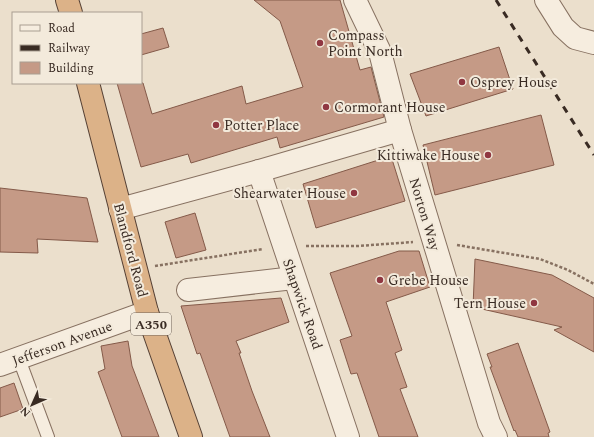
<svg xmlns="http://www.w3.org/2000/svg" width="594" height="437" viewBox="0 0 594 437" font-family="Spectral,serif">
<rect width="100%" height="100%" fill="#ebdfcc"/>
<!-- building -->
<g fill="#c59a86" stroke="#845a49">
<polygon points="254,0 340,0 360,70 371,67 384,117 280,148 277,137 191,163 188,154 141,167 117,83 143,83 152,114 242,86 246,104 303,87 280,21"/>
<polygon points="163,28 169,47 141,55 141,34"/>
<polygon points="499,47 513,89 426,116 410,74"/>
<polygon points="541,115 554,165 435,195 423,145"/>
<polygon points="391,156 405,201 316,228 303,184"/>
<polygon points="0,188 87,198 98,242 37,239 38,253 0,252"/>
<polygon points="195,213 206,250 176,258 165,222"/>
<polygon points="399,251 419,251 430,287 386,302 402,350 395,353 407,387 400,389 418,437 379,437 357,373 351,374 340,340 352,336 330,273"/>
<polygon points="475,259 552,275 594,298 594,352 554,330 562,327 473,307"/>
<polygon points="281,298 289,322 236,341 241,353 239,353 252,391 270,437 230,437 200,353 197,354 181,306"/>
<polygon points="128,341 132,366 159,437 122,437 98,372 105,369 101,346"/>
<polygon points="518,343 550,432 548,433 549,437 518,437 515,430 514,431 490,367 492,367 487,354"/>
<polygon points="14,383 23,409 0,417 0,388"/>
</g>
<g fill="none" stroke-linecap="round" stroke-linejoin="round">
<defs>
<polyline id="service" points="19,359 48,437"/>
<g id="minor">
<polyline points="355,0 380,52 400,130 489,423 496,437"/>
<polyline points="546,0 563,27 575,38 594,43"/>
<polyline points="259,171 348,437"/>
<polyline points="120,209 259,171 400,130"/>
<polyline points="188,290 294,278"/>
<polyline points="0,365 147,312"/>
</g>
<g id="trunk">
<polyline points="67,0 71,13"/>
<polyline points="88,83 147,312 191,437"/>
</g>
</defs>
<!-- service casing -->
<use href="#service" stroke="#877161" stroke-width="14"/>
<!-- minor casing -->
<use href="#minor" stroke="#877161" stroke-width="24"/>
<!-- trunk casing -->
<use href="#trunk" stroke="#564135" stroke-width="24"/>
<!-- path -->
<g stroke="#877161" stroke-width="2.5" stroke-dasharray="3 2" stroke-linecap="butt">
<polyline points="457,245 540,259 568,270 594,284"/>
<polyline points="306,246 358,246 413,242"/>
<polyline points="155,266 263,249"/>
</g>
<!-- service -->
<use href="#service" stroke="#f6eddf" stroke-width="12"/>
<!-- minor -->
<use href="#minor" stroke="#f6eddf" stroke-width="22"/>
<!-- trunk -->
<use href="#trunk" stroke="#dcb288" stroke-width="22"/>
<!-- rail -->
<polyline stroke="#392b23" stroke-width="3" stroke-dasharray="7 7" stroke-linecap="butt" points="496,0 594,155"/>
</g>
<!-- markers -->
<g fill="#903741" stroke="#f3eadb" stroke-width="1.5">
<circle cx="320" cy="43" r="4"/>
<circle cx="462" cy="82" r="4"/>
<circle cx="326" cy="107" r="4"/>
<circle cx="216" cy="125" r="4"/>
<circle cx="488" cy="155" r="4"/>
<circle cx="354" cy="193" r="4"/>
<circle cx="380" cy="280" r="4"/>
<circle cx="534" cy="303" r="4"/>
</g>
<g text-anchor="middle" stroke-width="4" stroke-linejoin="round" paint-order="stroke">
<!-- shield labels -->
<rect fill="#f3eadb" stroke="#71645a" stroke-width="1" x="131" y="313" width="40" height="22" rx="3"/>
<g font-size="13" font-weight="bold" fill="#392b23">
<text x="151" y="329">A350</text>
</g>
<!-- poi labels -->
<g font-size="14" fill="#392b23" stroke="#f3eadb" text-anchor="start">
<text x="328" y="40">Compass<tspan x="328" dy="16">Point North</tspan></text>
<text x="470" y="87">Osprey House</text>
<text x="334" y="112">Cormorant House</text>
<text x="224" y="130">Potter Place</text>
<text x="480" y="160" text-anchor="end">Kittiwake House</text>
<text x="346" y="198" text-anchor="end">Shearwater House</text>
<text x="388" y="285">Grebe House</text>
<text x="526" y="308" text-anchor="end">Tern House</text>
</g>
<!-- street labels -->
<g font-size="14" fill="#392b23" stroke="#f3eadb">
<text transform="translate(425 214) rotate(73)" y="5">Norton Way</text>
<text transform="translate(131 250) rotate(75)" y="5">Blandford Road</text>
<text transform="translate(303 304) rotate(71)" y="5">Shapwick Road</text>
<text transform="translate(62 343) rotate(-20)" y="5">Jefferson Avenue</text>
</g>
</g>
<!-- legend -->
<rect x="12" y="12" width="130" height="72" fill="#f3eadb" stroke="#a99e91"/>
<rect x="20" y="25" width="20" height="6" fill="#f6eddf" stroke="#a99e91"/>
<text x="48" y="32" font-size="12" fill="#392b23">Road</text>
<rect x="20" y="45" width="20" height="6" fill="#392b23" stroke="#a99e91"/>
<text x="48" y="52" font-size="12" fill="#392b23">Railway</text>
<rect x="20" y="62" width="20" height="12" fill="#c59a86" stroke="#a99e91"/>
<text x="48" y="72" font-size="12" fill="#392b23">Building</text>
<!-- north arrow -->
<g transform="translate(32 405) rotate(225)" stroke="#f3eadb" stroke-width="3" paint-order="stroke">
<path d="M0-3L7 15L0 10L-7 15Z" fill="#392b23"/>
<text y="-6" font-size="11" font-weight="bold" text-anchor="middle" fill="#392b23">N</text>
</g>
</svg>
